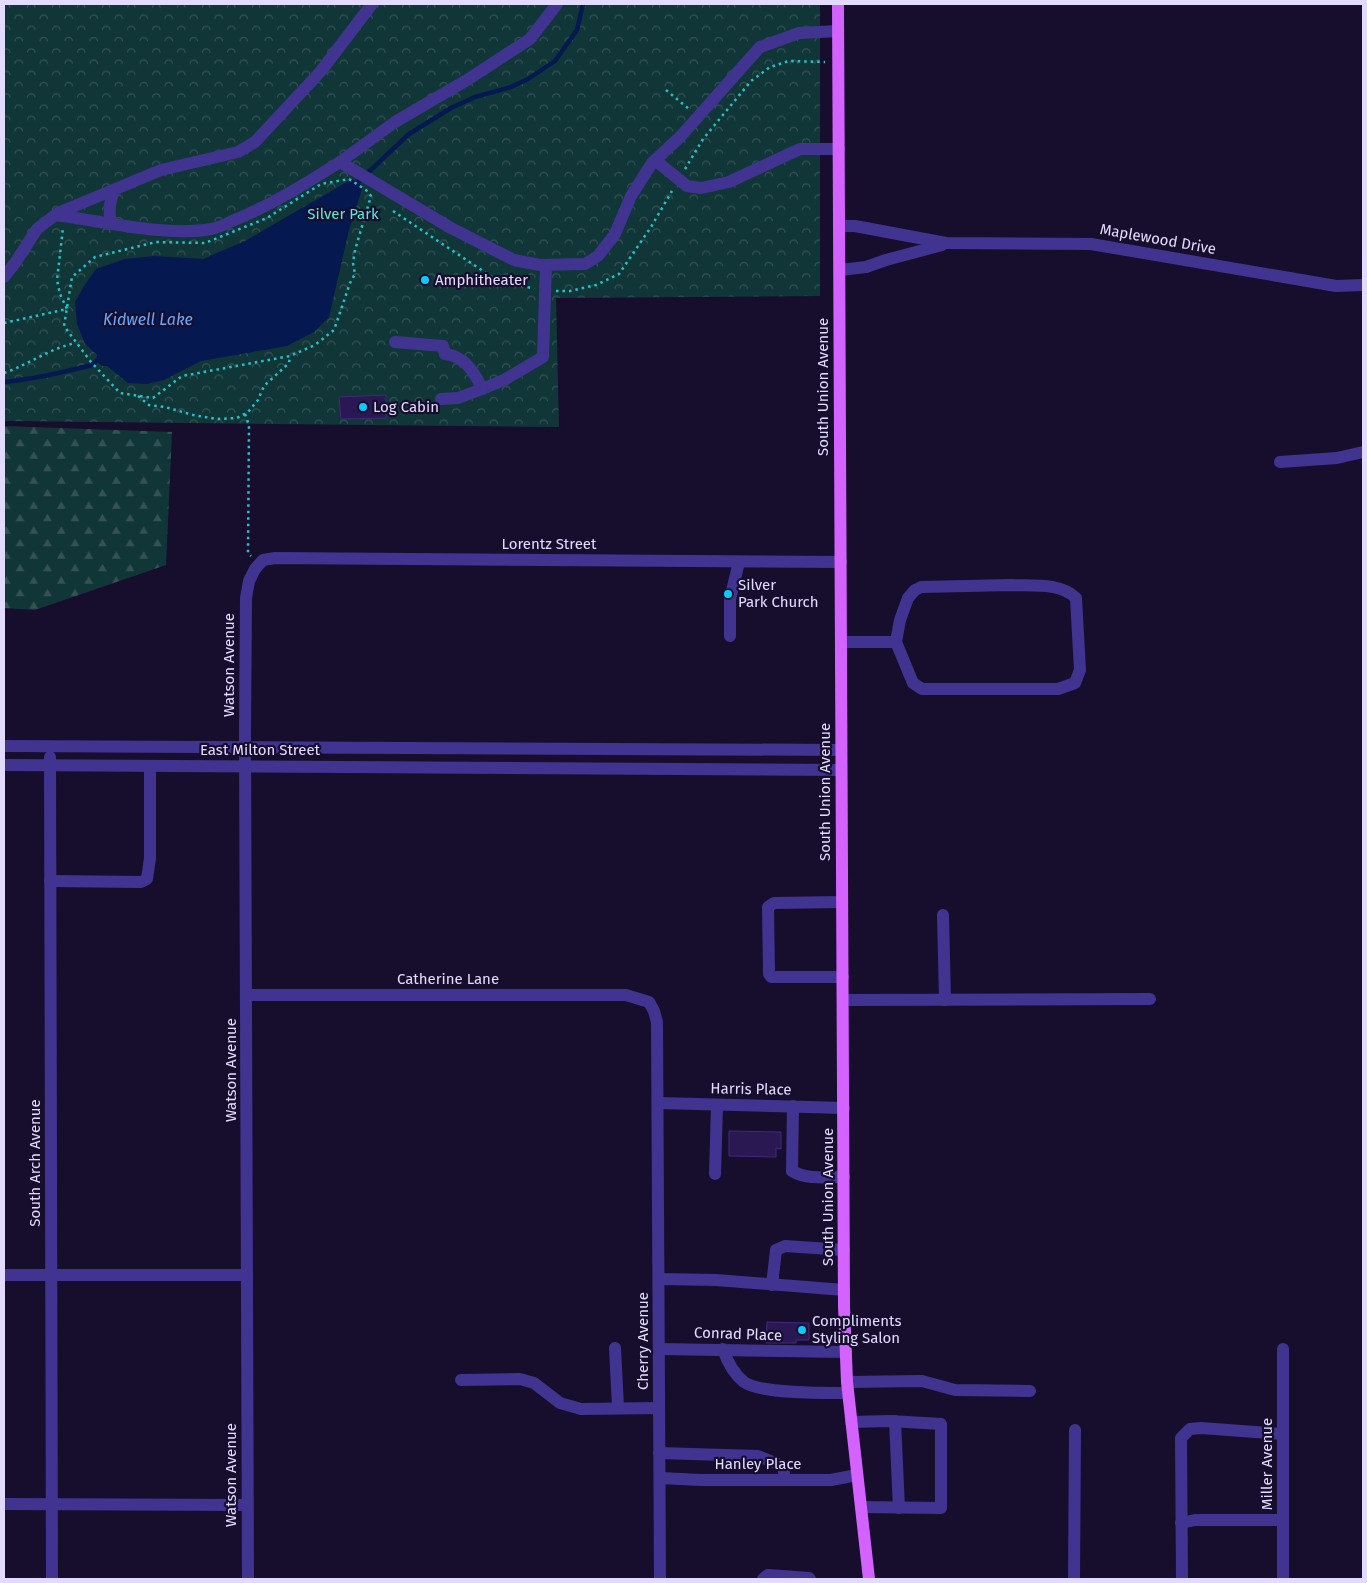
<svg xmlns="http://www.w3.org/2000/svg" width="1367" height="1583" viewBox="0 0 1367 1583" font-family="'Fira Sans',sans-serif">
<defs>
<pattern id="forest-firs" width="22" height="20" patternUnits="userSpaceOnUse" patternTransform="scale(1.25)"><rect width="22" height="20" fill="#113638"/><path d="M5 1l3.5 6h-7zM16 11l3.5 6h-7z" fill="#345256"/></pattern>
<pattern id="park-crowns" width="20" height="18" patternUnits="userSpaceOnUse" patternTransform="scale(1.25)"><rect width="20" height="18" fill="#113638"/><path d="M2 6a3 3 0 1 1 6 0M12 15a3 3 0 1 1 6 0" fill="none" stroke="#345256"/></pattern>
</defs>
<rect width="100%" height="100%" fill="#170e2d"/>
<!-- forest -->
<polygon fill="url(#forest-firs)" points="4,426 172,432 166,565 35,610 4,608"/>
<!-- park -->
<polygon fill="url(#park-crowns)" points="4,4 820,4 820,296 556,298 559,427 4,421"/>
<!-- water -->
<polygon fill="#051950" points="352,179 363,186 349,230 329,317 314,332 287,346 201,361 164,380 147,384 128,383 107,366 102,366 96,361 97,355 85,344 77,324 75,302 84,286 96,269 125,259 154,256 203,259 245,241"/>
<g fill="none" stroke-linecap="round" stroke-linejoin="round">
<!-- stream -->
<g stroke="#051950" stroke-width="4.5">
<polyline points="357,183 409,134 451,108 475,97 511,87 528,79 555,61 577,30 583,4"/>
<path d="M4,382C35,379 61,373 92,365L96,361"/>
</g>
</g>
<!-- building -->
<g fill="#291851" stroke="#42287f">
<polygon points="386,395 386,418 341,419 339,397"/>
<polygon points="729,1131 781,1132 781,1149 776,1148 776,1157 729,1156"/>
<polygon points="767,1322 809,1323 809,1340 796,1340 796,1343 766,1343"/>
</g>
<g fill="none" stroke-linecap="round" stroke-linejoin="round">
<!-- path -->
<g stroke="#23c4cb" stroke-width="2.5" stroke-dasharray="2.5 4" stroke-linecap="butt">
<polyline points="666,90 689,109"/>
<polyline points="685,169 703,139 751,81 770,67 789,61 825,62"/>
<polygon points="349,179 366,190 371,196 355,250 353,263 355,274 350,283 334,330 315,345 290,356 182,376 153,398 120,393 91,362 64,326 72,277 95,257 156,242 205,243 267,218 321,184"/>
<polyline points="393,211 492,277 534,289"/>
<polyline points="556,291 570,291 596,285 619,274 651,227 672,191"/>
<polyline points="4,323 67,309 60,294 57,280 63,228"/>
<path d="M4,373C30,364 50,348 76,343"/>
<polyline points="138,396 149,405 165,407 193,415 217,419 237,418 248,412 258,400 264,386 289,363 290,356"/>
<polyline points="245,414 249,425 248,553 251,556"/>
</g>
<!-- minor -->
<g stroke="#413491" stroke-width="12">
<polyline points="655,160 687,186 701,188 729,182 800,149 839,149"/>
<polyline points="340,162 395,122 467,80 530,39 557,4"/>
<path d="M55,215C103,221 164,237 211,229C218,228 226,224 232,221C270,206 305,184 340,162L451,228L514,260L540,265L585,264L598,256L615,234L631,196L652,163L680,137L760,47L799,33L838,31"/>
<path d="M111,223C108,211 110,202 114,190"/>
<polyline points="840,226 855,226 946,243 1091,244 1336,286 1363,285"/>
<polyline points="840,270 866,267 886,260 942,245"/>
<polyline points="4,277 15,263 37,229 58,213 161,170 238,152 255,142 321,71 372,4"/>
<path d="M395,342L443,346L445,354C465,356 475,373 482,389L504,380L543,357L546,265"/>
<polyline points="441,399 458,398 482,389"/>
<polyline points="1280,462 1337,458 1363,452"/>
<path d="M1011,585C1032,586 1060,582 1076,598L1080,670L1075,683L1058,689H922L913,683L896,642L900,620L908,598L915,590L921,587Z"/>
<polyline points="730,636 730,599 739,562"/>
<polyline points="841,642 896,642"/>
<polyline points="4,746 841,750"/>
<polyline points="50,757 52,1579"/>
<polyline points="4,765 841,770"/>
<polyline points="50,881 141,882 147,879 150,858 150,766"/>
<polyline points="842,902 774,903 768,907 769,974 771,977 843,977"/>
<polyline points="943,915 945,1000"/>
<polyline points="247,995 626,995 649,1002 654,1011 657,1022 660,1579"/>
<polyline points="843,1000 1150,999"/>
<polyline points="658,1103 844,1108"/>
<path d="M793,1106L792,1171C807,1180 827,1177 844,1177"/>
<polyline points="715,1174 717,1105"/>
<polyline points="4,1275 247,1275"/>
<polyline points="659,1279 716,1280 844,1290"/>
<polyline points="772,1285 776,1250 785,1246 844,1250"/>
<polyline points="615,1348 618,1407"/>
<polyline points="659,1349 846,1352"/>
<path d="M723,1349C727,1361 734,1374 744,1382C760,1394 827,1393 848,1393"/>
<polyline points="461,1380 520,1379 534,1383 560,1403 581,1409 659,1408"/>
<polyline points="847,1382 922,1381 955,1390 1030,1391"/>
<polyline points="895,1421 899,1508"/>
<polyline points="851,1422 890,1421 941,1424 941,1508 861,1507"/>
<polyline points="659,1453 758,1456 783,1466 785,1480"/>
<polyline points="660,1478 701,1480 831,1480 857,1475"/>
<polyline points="4,1504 247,1505"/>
<polyline points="1181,1523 1195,1520 1283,1520"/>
<polyline points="248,1579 245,733 246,598 249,581 255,569 263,560 275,558 841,562"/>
<polyline points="763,1579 768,1575 809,1578 810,1579"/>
<polyline points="1074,1579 1075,1430"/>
<polyline points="1182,1579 1181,1438 1190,1429 1201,1428 1283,1434"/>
<polyline points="1283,1579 1283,1349"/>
</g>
<!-- major -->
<polyline stroke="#d462ff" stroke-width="12" points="838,4 844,1306 847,1382 869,1579"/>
</g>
<!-- markers -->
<g fill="#07cdff" stroke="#170e2d" stroke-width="2">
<circle cx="425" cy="280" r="5"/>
<circle cx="363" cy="407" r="5"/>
<circle cx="728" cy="594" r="5"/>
<circle cx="802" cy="1330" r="5"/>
</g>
<g text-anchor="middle" stroke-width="4.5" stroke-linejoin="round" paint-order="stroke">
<!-- park labels -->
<g font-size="15" fill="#59edd7" stroke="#170e2d">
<text x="343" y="219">Silver Park</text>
</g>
<!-- street labels -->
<g font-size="15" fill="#e3dbff" stroke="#170e2d">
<text transform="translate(1158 239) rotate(10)" y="5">Maplewood Drive</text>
<text transform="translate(823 387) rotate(-90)" y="5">South Union Avenue</text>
<text x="549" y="549">Lorentz Street</text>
<text transform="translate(229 665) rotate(-90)" y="5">Watson Avenue</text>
<text x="260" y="755">East Milton Street</text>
<text transform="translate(825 792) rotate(-90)" y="5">South Union Avenue</text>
<text x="448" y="984">Catherine Lane</text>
<text transform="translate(231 1070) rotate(-90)" y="5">Watson Avenue</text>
<text transform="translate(751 1089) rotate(1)" y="5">Harris Place</text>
<text transform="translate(35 1163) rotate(-90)" y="5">South Arch Avenue</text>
<text transform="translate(828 1197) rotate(-90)" y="5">South Union Avenue</text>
<text transform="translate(738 1334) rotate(2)" y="5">Conrad Place</text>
<text transform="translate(643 1341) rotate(-90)" y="5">Cherry Avenue</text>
<text x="758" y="1469">Hanley Place</text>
<text transform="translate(1267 1464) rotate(-90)" y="5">Miller Avenue</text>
<text transform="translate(231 1475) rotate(-90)" y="5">Watson Avenue</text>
</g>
<!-- poi labels -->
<g font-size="15" fill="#e3dbff" stroke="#170e2d" text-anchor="start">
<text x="435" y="285">Amphitheater</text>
<text x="373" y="412">Log Cabin</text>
<text x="738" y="590">Silver<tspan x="738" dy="17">Park Church</tspan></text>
<text x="812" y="1326">Compliments<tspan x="812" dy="17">Styling Salon</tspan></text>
</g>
<!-- water labels -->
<g font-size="16" font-style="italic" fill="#69aaff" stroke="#170e2d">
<text x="148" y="325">Kidwell Lake</text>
</g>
</g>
<!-- border -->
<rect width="1367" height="1583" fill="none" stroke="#e3dbff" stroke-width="10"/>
</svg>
